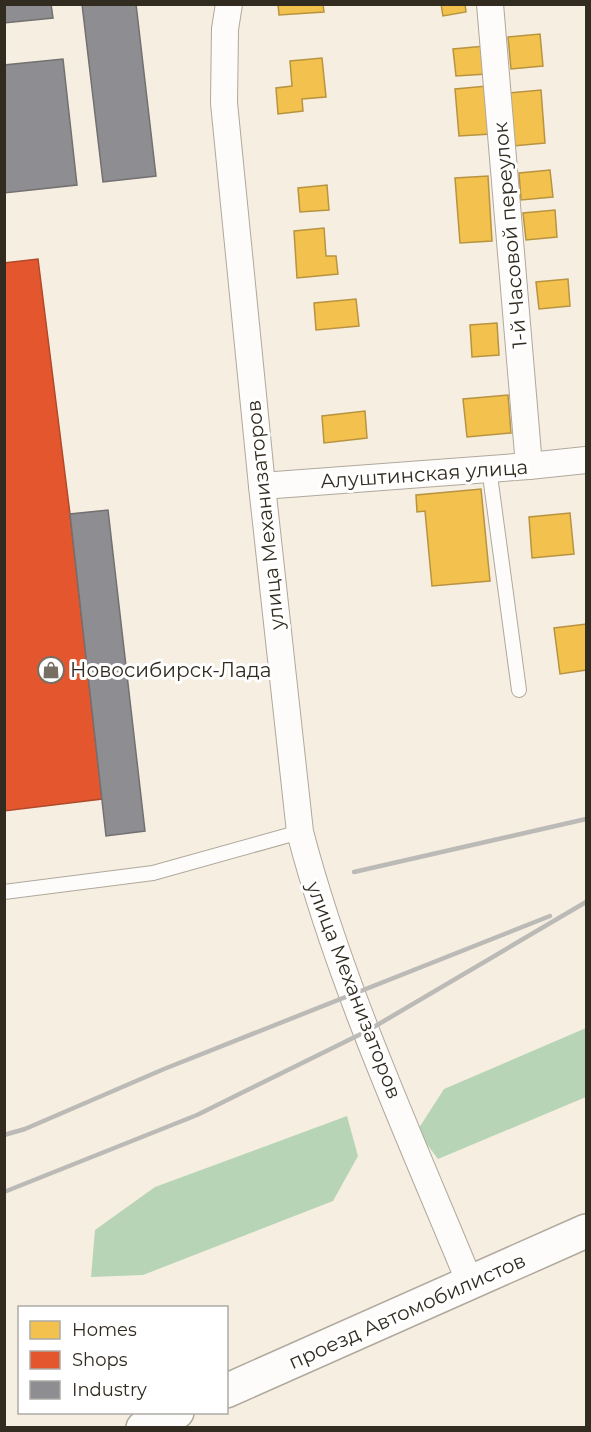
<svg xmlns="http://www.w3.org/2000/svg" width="591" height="1432" viewBox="0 0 591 1432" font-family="Montserrat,sans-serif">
<rect width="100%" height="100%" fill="#f6eee0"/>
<!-- forest -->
<g fill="#b7d5b6">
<polygon points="586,1028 586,1097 438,1159 417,1131 444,1089"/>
<polygon points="347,1116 358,1156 333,1201 143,1275 91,1277 95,1230 155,1187"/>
</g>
<!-- homes -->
<g fill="#f2c14e" stroke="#b89440" stroke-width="1.5">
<polygon points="278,4 323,4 324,12 279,15"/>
<polygon points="441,4 465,4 466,12 443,16"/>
<polygon points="540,34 543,66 511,69 508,37"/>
<polygon points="485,46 487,74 456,76 453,49"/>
<polygon points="322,58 326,97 302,99 303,111 278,114 276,88 292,86 290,61"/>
<polygon points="487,86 491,134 459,136 455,89"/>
<polygon points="541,90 545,143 513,146 508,93"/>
<polygon points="550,170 553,197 521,200 519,173"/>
<polygon points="488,176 492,241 460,243 455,178"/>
<polygon points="327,185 329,210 300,212 298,188"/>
<polygon points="555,210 557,237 526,240 523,213"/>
<polygon points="324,228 326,256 336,256 338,274 297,278 294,231"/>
<polygon points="568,279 570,306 539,309 536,282"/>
<polygon points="356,299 359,326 316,330 314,303"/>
<polygon points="497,323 499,355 472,357 470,325"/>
<polygon points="508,395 511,433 467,437 463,399"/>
<polygon points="365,411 367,438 324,443 322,416"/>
<polygon points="481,489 490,581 432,586 425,511 417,512 416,495"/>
<polygon points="570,513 574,554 532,558 529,517"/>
<polygon points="586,624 586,670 560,674 554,628"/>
</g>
<!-- shops -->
<polygon fill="#e4572e" stroke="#af4a2a" stroke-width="1.5" points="38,259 70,514 102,799 4,811 4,263"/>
<!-- industry -->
<g fill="#8d8d92" stroke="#727070" stroke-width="1.5">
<polygon points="4,4 51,4 53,18 4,23"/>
<polygon points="82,4 136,4 156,176 103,182"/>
<polygon points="63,59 77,185 4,193 4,65"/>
<polygon points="108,510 145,831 106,836 70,514"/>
</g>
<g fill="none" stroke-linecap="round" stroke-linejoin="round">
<defs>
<g id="lane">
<polyline points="489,468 519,690"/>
<polyline points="4,892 153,873 300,832"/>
</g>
<g id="street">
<path d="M229,4L225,29L224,103L262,486L300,832C340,985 410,1137 470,1283"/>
<polyline points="490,4 529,466"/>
<polyline points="262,486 529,466 586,460"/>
</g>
<g id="secondary">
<polyline points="226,1391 586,1231"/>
<polyline points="143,1428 177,1412"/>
</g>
</defs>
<!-- lane casing -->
<use href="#lane" stroke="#afa89d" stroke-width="16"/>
<!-- street casing -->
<use href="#street" stroke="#afa89d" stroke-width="28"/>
<!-- secondary casing -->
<use href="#secondary" stroke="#afa89d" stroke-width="36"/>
<!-- lane -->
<use href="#lane" stroke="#fefcfa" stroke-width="14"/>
<!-- street -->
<use href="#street" stroke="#fefcfa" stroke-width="26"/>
<!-- secondary -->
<use href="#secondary" stroke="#fefcfa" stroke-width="33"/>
<!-- rail -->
<g stroke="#bcbab7" stroke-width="4.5">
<polyline points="354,872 586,819"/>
<polyline points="4,1135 25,1129 164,1069 550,916"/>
<polyline points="4,1192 197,1115 367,1031 586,902"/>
</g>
</g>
<!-- icons -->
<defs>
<symbol id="shop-ring" viewBox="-11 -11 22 22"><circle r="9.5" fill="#fff" stroke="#776f63" stroke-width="1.5"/><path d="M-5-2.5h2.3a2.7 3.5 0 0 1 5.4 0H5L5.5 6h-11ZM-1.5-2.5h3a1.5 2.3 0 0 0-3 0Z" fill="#776f63"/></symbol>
</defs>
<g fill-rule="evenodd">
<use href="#shop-ring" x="36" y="655" width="30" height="30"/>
</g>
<g text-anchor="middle" stroke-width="6" stroke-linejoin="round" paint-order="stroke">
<!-- street labels -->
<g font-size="20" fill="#322b20" stroke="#fff">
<text transform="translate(510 235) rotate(-95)" y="7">1-й Часовой переулок</text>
<text transform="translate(424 474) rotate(-4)" y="7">Алуштинская улица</text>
<text transform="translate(265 515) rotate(-96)" y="7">улица Механизаторов</text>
<text transform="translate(354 990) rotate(69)" y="7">улица Механизаторов</text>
<text transform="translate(407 1311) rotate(-24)" y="7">проезд Автомобилистов</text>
</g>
<!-- poi labels -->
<g font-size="20" fill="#322b20" stroke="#fff" text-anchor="start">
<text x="70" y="677">Новосибирск-Лада</text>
</g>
</g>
<!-- border -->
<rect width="591" height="1432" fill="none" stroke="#322b20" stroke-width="12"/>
<!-- legend -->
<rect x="18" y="1306" width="210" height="108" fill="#ffffff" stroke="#adaaa6" stroke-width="1.5"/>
<rect x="30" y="1321" width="30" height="18" fill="#f2c14e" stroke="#adaaa6" stroke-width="1.5"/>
<text x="72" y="1336" font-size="18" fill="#322b20">Homes</text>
<rect x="30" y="1351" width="30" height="18" fill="#e4572e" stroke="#adaaa6" stroke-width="1.5"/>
<text x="72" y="1366" font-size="18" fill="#322b20">Shops</text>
<rect x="30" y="1381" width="30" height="18" fill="#8d8d92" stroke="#adaaa6" stroke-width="1.5"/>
<text x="72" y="1396" font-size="18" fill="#322b20">Industry</text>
</svg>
